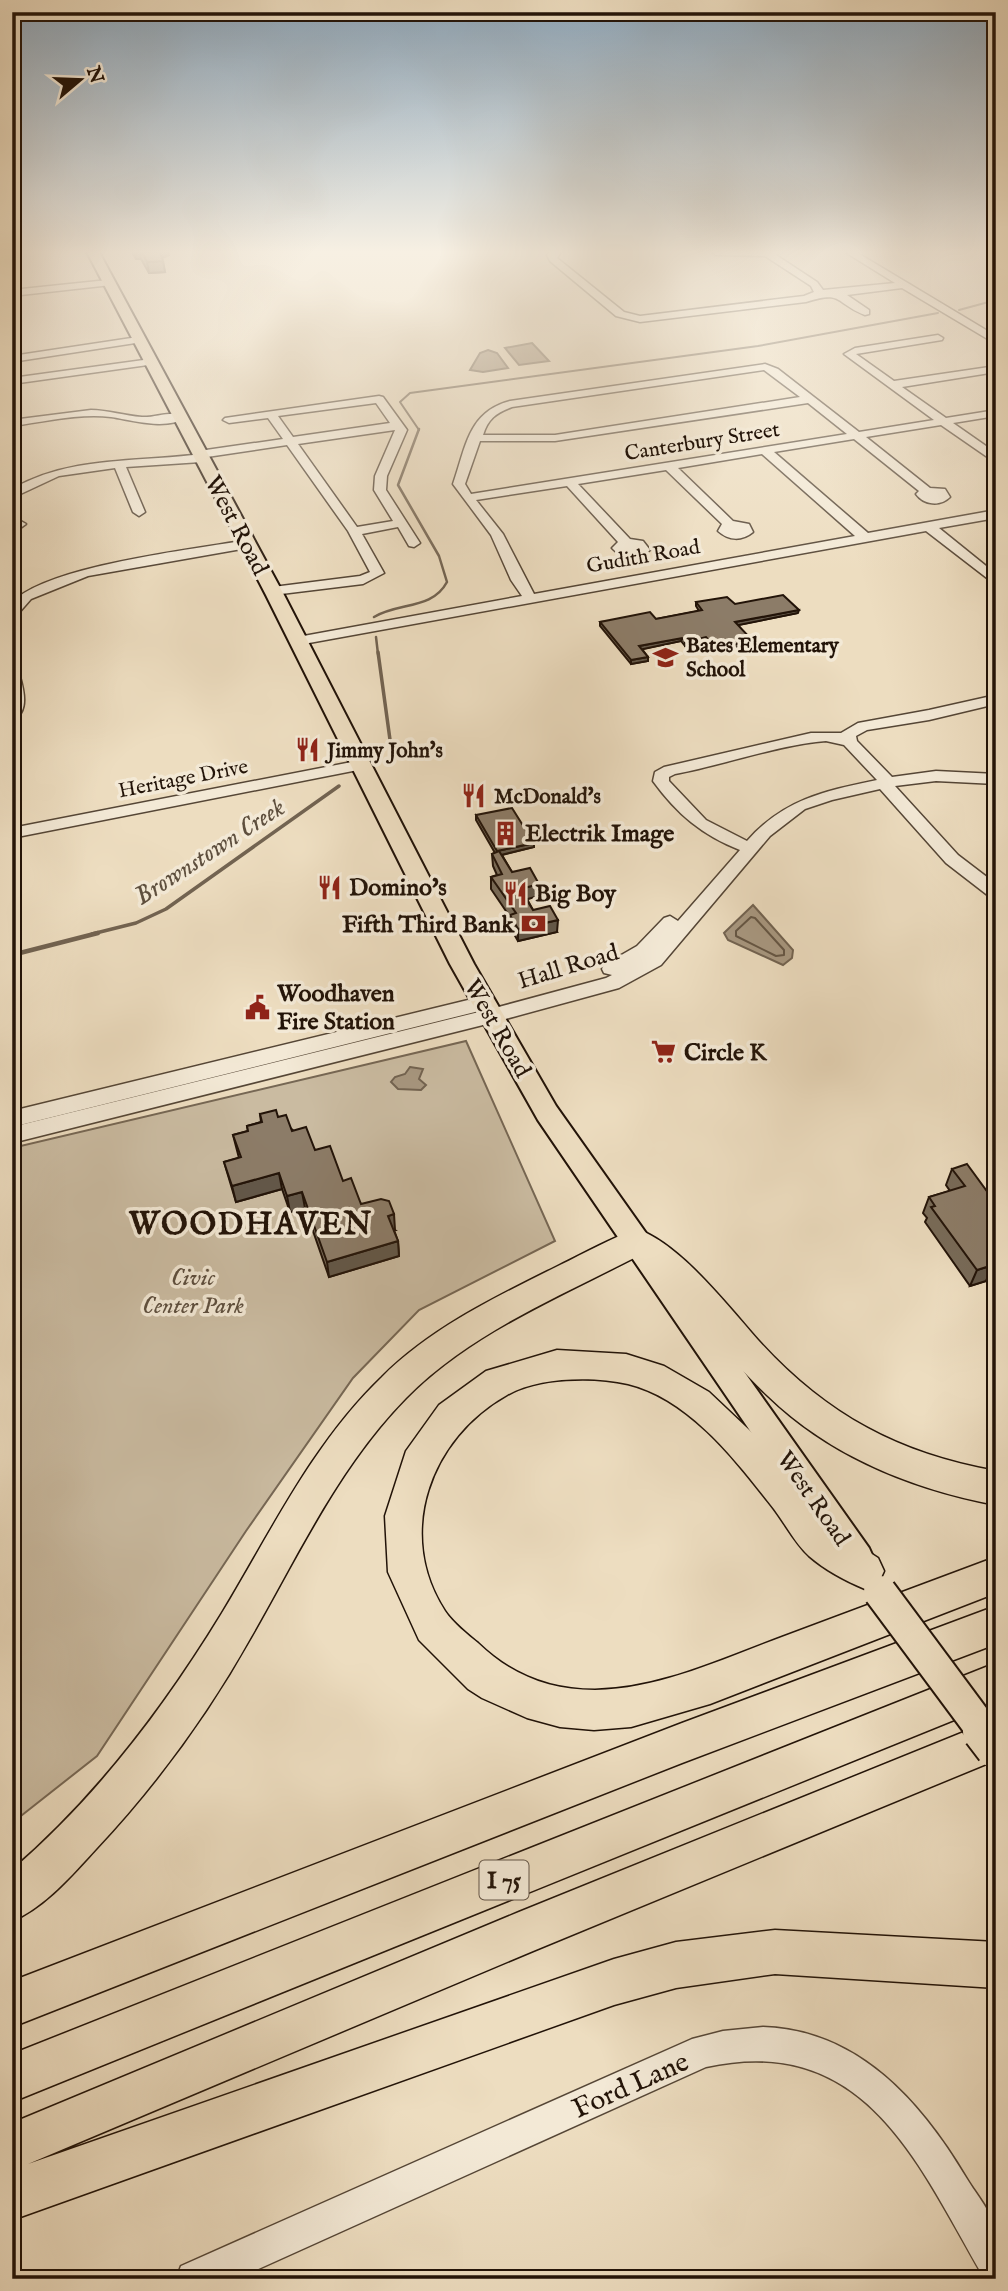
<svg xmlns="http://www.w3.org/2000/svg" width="1008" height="2291" viewBox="0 0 1008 2291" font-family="'IM FELL English',serif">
<rect width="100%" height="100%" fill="#edddc0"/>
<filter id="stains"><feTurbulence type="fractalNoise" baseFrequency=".00286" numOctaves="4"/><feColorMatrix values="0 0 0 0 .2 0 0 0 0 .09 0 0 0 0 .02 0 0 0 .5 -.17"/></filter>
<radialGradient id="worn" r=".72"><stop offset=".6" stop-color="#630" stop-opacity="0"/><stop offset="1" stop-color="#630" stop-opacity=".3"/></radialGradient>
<!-- green -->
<polygon fill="#cabba1" stroke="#766754" stroke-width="2" points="466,1041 555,1241 419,1310 353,1378 246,1531 97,1756 12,1823 12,1148"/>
<!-- water -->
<g fill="#a89881" stroke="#726351" stroke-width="2">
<polygon points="532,343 549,361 519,365 505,348"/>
<polygon points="488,350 497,353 508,368 483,372 470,370 480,353"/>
<polygon points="753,905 793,950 792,958 783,965 728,940 724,933"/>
<polygon points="410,1067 423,1069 419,1079 426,1085 421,1090 398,1089 391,1082 395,1077 405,1074"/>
</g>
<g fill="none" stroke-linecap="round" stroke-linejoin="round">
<!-- shore -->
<polygon stroke="#655644" stroke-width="2" points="751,917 755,918 784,950 784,955 776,956 736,936 736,931"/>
<!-- stream-far3 -->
<g stroke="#726351" stroke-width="2">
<polyline points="959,310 996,300"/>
<polyline points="419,430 400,402 410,393 758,346 938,313"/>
</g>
<!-- stream-far2 -->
<g stroke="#726351" stroke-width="2.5">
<path d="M374,617C399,602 432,610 447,582L439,556L398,485L419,429"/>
<polyline points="376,637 378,654"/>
</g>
<!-- stream-far1 -->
<g stroke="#726351" stroke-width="3.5">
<polyline points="378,652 391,747"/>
<polyline points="92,934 136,923 166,909 339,786"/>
</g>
<!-- stream -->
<polyline stroke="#726351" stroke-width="4.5" points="12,955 98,933"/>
<defs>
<g id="minor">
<path d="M550,252H561L557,258L624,312L640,316L804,296L814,292L811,286L765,256L716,255L711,252H781L776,255L817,282L823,290L895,283L845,252H856L996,336V344L902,288L847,295L869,310V314L865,315C834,303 844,290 806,302L640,322L616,316L550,261L547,255Z"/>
<polygon points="108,280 111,281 111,285 12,296 12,290"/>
<path d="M938,335L943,338L942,340L856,354L894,381L996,366V372L902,387L946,418L996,410V416L953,423L996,453V463L941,425L866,437L930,488L945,489L950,497C940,507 924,505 916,494L919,491L854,439L774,452L868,533L996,510V518L939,528L996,574V585L926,531L298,645L291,641L298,637L522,596L511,580L491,535L453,484C466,447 468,412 510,401L765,364L778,369L859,432L934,420L844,354L855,348ZM764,370L800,397L555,435H483C488,419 496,413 512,407ZM808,403L847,434L471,494L465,484L480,441H555ZM762,454L855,536L534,594L503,534L476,500L567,486L618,542L612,548C623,560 638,561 650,550L643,541L630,539L578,484L666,470L722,524L718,531C729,541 742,541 753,532L749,524L733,521L678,468Z"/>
<polygon points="138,337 142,338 142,342 12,362 12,356"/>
<polygon points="151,359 156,362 155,364 12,384 12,378"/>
<path d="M379,396L383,397L407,430L387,476L386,490L420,543L414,547L409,546L398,527L362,534L384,573L363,584L273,595L266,591L273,587L360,576L370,572L348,531L287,445L207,457L201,462L126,467L145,512L139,516L133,512L115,468L59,476L12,498V489C68,457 131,462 193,455L199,451L283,439L268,418L229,423L223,420L225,418ZM376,403L390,423L293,437L278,416ZM395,430L375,476L374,490L393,521L357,527L298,444Z"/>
<path d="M91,410C108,410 125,416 142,417C155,418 174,409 186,417C167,431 132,420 111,417C79,413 44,422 12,426V420Z"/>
<polygon points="12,516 26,524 12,534"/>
<path d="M248,540L253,541V547L88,576L31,599L17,615L12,616V603C45,566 195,549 248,540Z"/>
<path d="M12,669L19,673C23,687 31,713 12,720Z"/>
<path d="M996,695V704L929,720L867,730L856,736L857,741L892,777L936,771L996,774V784L936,781L895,786L958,855L996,884V899L990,897L946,863L880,789L832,800L805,809L770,836L661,965L619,988L491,1023L12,1143V1127L491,1009L606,978L612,975L604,973L602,969L604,965L637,946L664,918L670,916L678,921L740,850C702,835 677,814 653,781L655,772L664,767L811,733H841L858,723L929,710ZM826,741L844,745L877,780C825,791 784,799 747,841L706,820L669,781V777L675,774C724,765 777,745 826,741Z"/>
<polygon points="362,760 368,762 370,765 368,768 12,838 12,828"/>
<polygon points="468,1000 475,1002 478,1007 475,1012 12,1127 12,1111"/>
<path d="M763,2027C859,2030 922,2103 967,2179C976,2194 993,2214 996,2231C998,2246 996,2263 996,2279L983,2276C917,2162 865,2032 706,2067L236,2279H176L181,2266L692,2039L723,2031Z"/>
</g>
<polygon id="major" points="87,252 99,252 284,595 474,964 556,1106 869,1548 874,1559 869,1570 857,1575 845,1570 538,1120 450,964 266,595"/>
<g id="highway">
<path d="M637,1229C680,1244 728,1306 758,1340C825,1414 898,1454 996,1471V1505C912,1489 830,1456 768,1396C721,1352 686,1298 634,1258C556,1298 469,1334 406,1398C339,1466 298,1555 251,1637C208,1714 156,1785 96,1849C72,1875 45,1907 12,1921V1870C97,1797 164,1708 222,1613C271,1532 313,1443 382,1377C432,1327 498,1296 560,1265C585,1253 611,1238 637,1229Z"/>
<path d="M557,1350L626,1354L664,1366L709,1392L766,1446L833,1529L878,1558L884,1571L878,1584L865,1589C846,1581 825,1570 809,1556C795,1543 786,1525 774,1509C737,1462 690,1399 628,1384C593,1376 538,1377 507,1395C430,1438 395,1534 445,1611C453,1623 467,1634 478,1643C511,1675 549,1690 595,1690C660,1689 722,1659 782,1637C853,1610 925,1584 996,1557V1593L710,1704L631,1727L594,1730L560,1727L527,1718L482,1698L468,1689L419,1640L388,1572L385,1516L406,1451L439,1405L486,1371Z"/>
<polygon points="996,1606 996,1644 682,1763 12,2027 12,1981 682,1723"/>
<polygon points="996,1663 996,1703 12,2102 12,2054"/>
<polygon points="996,1719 996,1760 533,1951 28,2164 614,1959 676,1942 775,1930 996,1942 996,1988 775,1974 676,1988 614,2005 12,2220 12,2123 519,1912"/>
</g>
</defs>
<!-- minor casing -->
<use href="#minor" stroke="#554636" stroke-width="3"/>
<!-- major casing -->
<use href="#major" stroke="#221308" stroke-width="4"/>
<!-- highway casing -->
<use href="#highway" stroke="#221308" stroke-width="3"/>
<!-- minor -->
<use href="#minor" fill="#f3e9d6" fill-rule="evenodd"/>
<!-- major -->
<use href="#major" fill="#edddc0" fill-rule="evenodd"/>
<!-- highway -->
<use href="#highway" fill="#edddc0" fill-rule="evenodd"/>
<defs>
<polyline id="major-bridge-far1" points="880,1592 984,1732"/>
<polyline id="major-bridge" points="983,1731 996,1748"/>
</defs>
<!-- major-bridge-far1 casing -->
<use href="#major-bridge-far1" stroke="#221308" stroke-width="36" stroke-linecap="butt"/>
<!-- major-bridge casing -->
<use href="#major-bridge" stroke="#221308" stroke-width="44" stroke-linecap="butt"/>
<!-- major-bridge-far1 -->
<use href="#major-bridge-far1" stroke="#edddc0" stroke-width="32"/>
<!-- major-bridge -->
<use href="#major-bridge" stroke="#edddc0" stroke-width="40"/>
</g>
<!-- wall -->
<g fill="#786b59" stroke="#221308" stroke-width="2">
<polygon points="132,252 169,252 169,255 162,258 165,272 149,273 141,259 136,259"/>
<polygon points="696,602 735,604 798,613 738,625 753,644 716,652 706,641 685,646 681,641 642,649 648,657 648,661 631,664 600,626 600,622 656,619 699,611 696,606"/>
<polygon points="476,815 534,843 534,847 502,855 512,872 539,896 527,899 533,910 557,932 518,941 510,927 510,917 491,889 491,877 497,875 493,866 492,854 495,853 476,820"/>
<polygon points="260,1114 278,1117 315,1150 343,1181 361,1204 395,1230 394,1230 398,1241 399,1256 329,1277 305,1208 290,1212 282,1189 236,1202 224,1162 239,1158 233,1135 248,1131 247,1126 261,1122"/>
<polygon points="952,1169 989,1194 996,1192 996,1281 988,1283 986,1281 970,1286 925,1222 927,1218 923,1213 929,1197 950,1191 946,1185"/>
</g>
<!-- shaded-wall -->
<g fill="#625749" stroke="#221308" stroke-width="2">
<polygon points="135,252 140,252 141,259 136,259"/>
<polygon points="158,252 169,252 169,255 159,258"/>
<polygon points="163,261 165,272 149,273 147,262"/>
<polygon points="799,610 798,613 734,626 735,622"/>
<polygon points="706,637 706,641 685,646 685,642"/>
<polygon points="682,638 681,641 639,650 639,646"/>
<polygon points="753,641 753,644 716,652 716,648"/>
<polygon points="648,657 648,661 631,664 631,660"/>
<polygon points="534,843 534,847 497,856 497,851"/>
<polygon points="539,884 539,896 520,901 520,889"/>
<polygon points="558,920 557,932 518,941 518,929"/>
<polygon points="279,1173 282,1189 236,1202 232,1186"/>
<polygon points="302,1192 305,1208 290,1212 287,1196"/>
<polygon points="394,1214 395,1230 389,1231 388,1216"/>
<polygon points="398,1241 399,1256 329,1277 327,1262"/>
<polygon points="993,1265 986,1281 970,1286 977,1270"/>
<polygon points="996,1267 996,1281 988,1283 995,1268"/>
</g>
<!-- building -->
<g fill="#8c7c68" stroke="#221308" stroke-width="2">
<polygon points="142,252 160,252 163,261 147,262"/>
<polygon points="783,595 799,610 735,622 753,641 716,648 706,637 685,642 682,638 639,646 648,657 631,660 600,622 650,612 656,619 702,610 696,602 727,597 735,604"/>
<polygon points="512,808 534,843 497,851 476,815"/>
<polygon points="499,851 512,872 530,868 539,884 520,889 533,910 550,906 558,920 518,929 510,915 516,913 491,877 502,874 492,854"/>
<polygon points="276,1110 278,1117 286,1115 292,1131 306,1127 315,1150 330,1146 343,1181 351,1178 361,1204 381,1199 389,1201 394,1214 388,1216 398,1241 327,1262 302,1192 287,1196 279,1173 232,1186 224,1162 241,1157 233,1135 248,1131 247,1126 262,1122 260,1114"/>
<polygon points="967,1164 989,1194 996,1192 995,1268 993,1265 977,1270 931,1207 935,1206 929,1197 965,1186 952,1169"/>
</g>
<!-- sky -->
<linearGradient id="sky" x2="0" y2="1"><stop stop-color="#8ea9bf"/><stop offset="0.44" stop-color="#f7f0e3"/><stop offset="1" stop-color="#f7f0e3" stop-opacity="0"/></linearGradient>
<rect width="1008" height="573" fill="url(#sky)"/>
<!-- icons -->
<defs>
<symbol id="school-bare" viewBox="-9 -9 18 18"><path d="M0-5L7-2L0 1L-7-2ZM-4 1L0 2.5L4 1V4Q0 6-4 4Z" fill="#8f2418" stroke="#f3e9d6" stroke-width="2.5" paint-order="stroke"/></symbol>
<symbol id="restaurant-bare" viewBox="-9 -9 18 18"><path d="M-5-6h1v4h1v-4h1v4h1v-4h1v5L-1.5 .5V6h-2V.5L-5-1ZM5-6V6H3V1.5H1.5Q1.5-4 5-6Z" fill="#8f2418" stroke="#f3e9d6" stroke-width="2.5" paint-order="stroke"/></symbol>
<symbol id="building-bare" viewBox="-9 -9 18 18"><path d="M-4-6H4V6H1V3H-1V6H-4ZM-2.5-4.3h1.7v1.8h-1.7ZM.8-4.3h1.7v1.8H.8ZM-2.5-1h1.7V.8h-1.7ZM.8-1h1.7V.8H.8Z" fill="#8f2418" stroke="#f3e9d6" stroke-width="2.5" paint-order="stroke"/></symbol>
<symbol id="bank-bare" viewBox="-9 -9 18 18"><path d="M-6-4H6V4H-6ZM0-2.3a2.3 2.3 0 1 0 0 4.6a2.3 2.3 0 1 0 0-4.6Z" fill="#8f2418" stroke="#f3e9d6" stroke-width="2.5" paint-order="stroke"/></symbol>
<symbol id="civic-bare" viewBox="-9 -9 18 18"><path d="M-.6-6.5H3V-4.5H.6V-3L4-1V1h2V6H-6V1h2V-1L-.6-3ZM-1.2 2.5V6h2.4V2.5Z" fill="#8f2418" stroke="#f3e9d6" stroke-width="2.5" paint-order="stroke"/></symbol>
<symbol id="supermarket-bare" viewBox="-9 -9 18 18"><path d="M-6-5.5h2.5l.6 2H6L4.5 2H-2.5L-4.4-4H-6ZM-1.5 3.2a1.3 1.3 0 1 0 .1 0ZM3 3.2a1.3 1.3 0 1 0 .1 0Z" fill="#8f2418" stroke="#f3e9d6" stroke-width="2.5" paint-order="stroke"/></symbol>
</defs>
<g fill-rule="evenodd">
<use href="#school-bare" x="648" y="640" width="35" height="35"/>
<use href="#restaurant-bare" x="290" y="732" width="35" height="35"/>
<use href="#restaurant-bare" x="456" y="778" width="35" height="35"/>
<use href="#building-bare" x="488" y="816" width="35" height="35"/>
<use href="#restaurant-bare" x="312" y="870" width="35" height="35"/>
<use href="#restaurant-bare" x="498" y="876" width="35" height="35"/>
<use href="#bank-bare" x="516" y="906" width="35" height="35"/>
<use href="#civic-bare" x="240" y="990" width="35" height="35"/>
<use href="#supermarket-bare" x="646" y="1034" width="35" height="35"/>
</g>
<g text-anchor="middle" stroke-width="7" stroke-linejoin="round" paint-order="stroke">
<!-- far-street labels -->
<g font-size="21" fill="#221308" stroke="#f3e9d6">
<text transform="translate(702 441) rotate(-9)" y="7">Canterbury Street</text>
<text transform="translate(643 556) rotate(-10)" y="7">Gudith Road</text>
<text transform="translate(183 778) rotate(-11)" y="7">Heritage Drive</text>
</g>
<!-- far-poi labels -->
<g font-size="21" font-weight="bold" fill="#221308" stroke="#f3e9d6" text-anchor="start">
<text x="686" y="652">Bates Elementary<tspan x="686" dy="24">School</tspan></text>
<text x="327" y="757">Jimmy John's</text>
<text x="494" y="803">McDonald's</text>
</g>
<!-- shield labels -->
<rect fill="#f3e9d6" stroke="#615346" stroke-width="2" x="479.5" y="1860.5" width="49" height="39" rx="5"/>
<g font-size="23" font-weight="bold" fill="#221308">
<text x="504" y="1888">I 75</text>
</g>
<!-- street labels -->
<g font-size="24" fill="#221308" stroke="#f3e9d6">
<text transform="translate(237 525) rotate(62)" y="8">West Road</text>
<text transform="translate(568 966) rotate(-17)" y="8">Hall Road</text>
<text transform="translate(498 1028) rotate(60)" y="8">West Road</text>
<text transform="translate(814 1498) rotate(55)" y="8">West Road</text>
</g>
<!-- poi labels -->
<g font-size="24" font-weight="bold" fill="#221308" stroke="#f3e9d6" text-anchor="start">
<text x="525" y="841">Electrik Image</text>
<text x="349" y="895">Domino's</text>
<text x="535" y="901">Big Boy</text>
<text x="514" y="932" text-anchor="end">Fifth Third Bank</text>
<text x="277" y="1001">Woodhaven<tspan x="277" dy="28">Fire Station</tspan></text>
<text x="684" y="1060">Circle K</text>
</g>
<!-- park labels -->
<g font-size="24" font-style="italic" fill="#5d4e3e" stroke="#f3e9d6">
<text x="193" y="1285">Civic<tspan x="193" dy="28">Center Park</tspan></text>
</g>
<!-- water labels -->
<g font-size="26" font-style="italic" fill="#5e4f3e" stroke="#f3e9d6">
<text transform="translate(209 851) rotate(-33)" y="9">Brownstown Creek</text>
</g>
<!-- near-street labels -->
<g font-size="28" fill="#221308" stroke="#f3e9d6">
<text transform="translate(630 2084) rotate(-24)" y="10">Ford Lane</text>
</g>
<!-- district labels -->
<g font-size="32" font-weight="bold" letter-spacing="2" fill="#221308" stroke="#f3e9d6">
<text x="251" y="1234">WOODHAVEN</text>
</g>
</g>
<!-- margin -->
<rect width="1008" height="2291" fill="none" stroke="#edddc0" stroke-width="42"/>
<rect x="14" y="14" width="980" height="2263" fill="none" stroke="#221308" stroke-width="3.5"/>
<rect x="21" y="21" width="966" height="2249" fill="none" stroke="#221308" stroke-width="2"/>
<!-- north arrow -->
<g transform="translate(80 80) rotate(71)" stroke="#f3e9d6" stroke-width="5" paint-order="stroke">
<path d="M0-5L12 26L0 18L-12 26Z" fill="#221308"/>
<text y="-10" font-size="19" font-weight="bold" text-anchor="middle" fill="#221308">N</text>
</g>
<rect width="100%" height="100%" filter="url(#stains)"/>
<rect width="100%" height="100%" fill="url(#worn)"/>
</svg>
